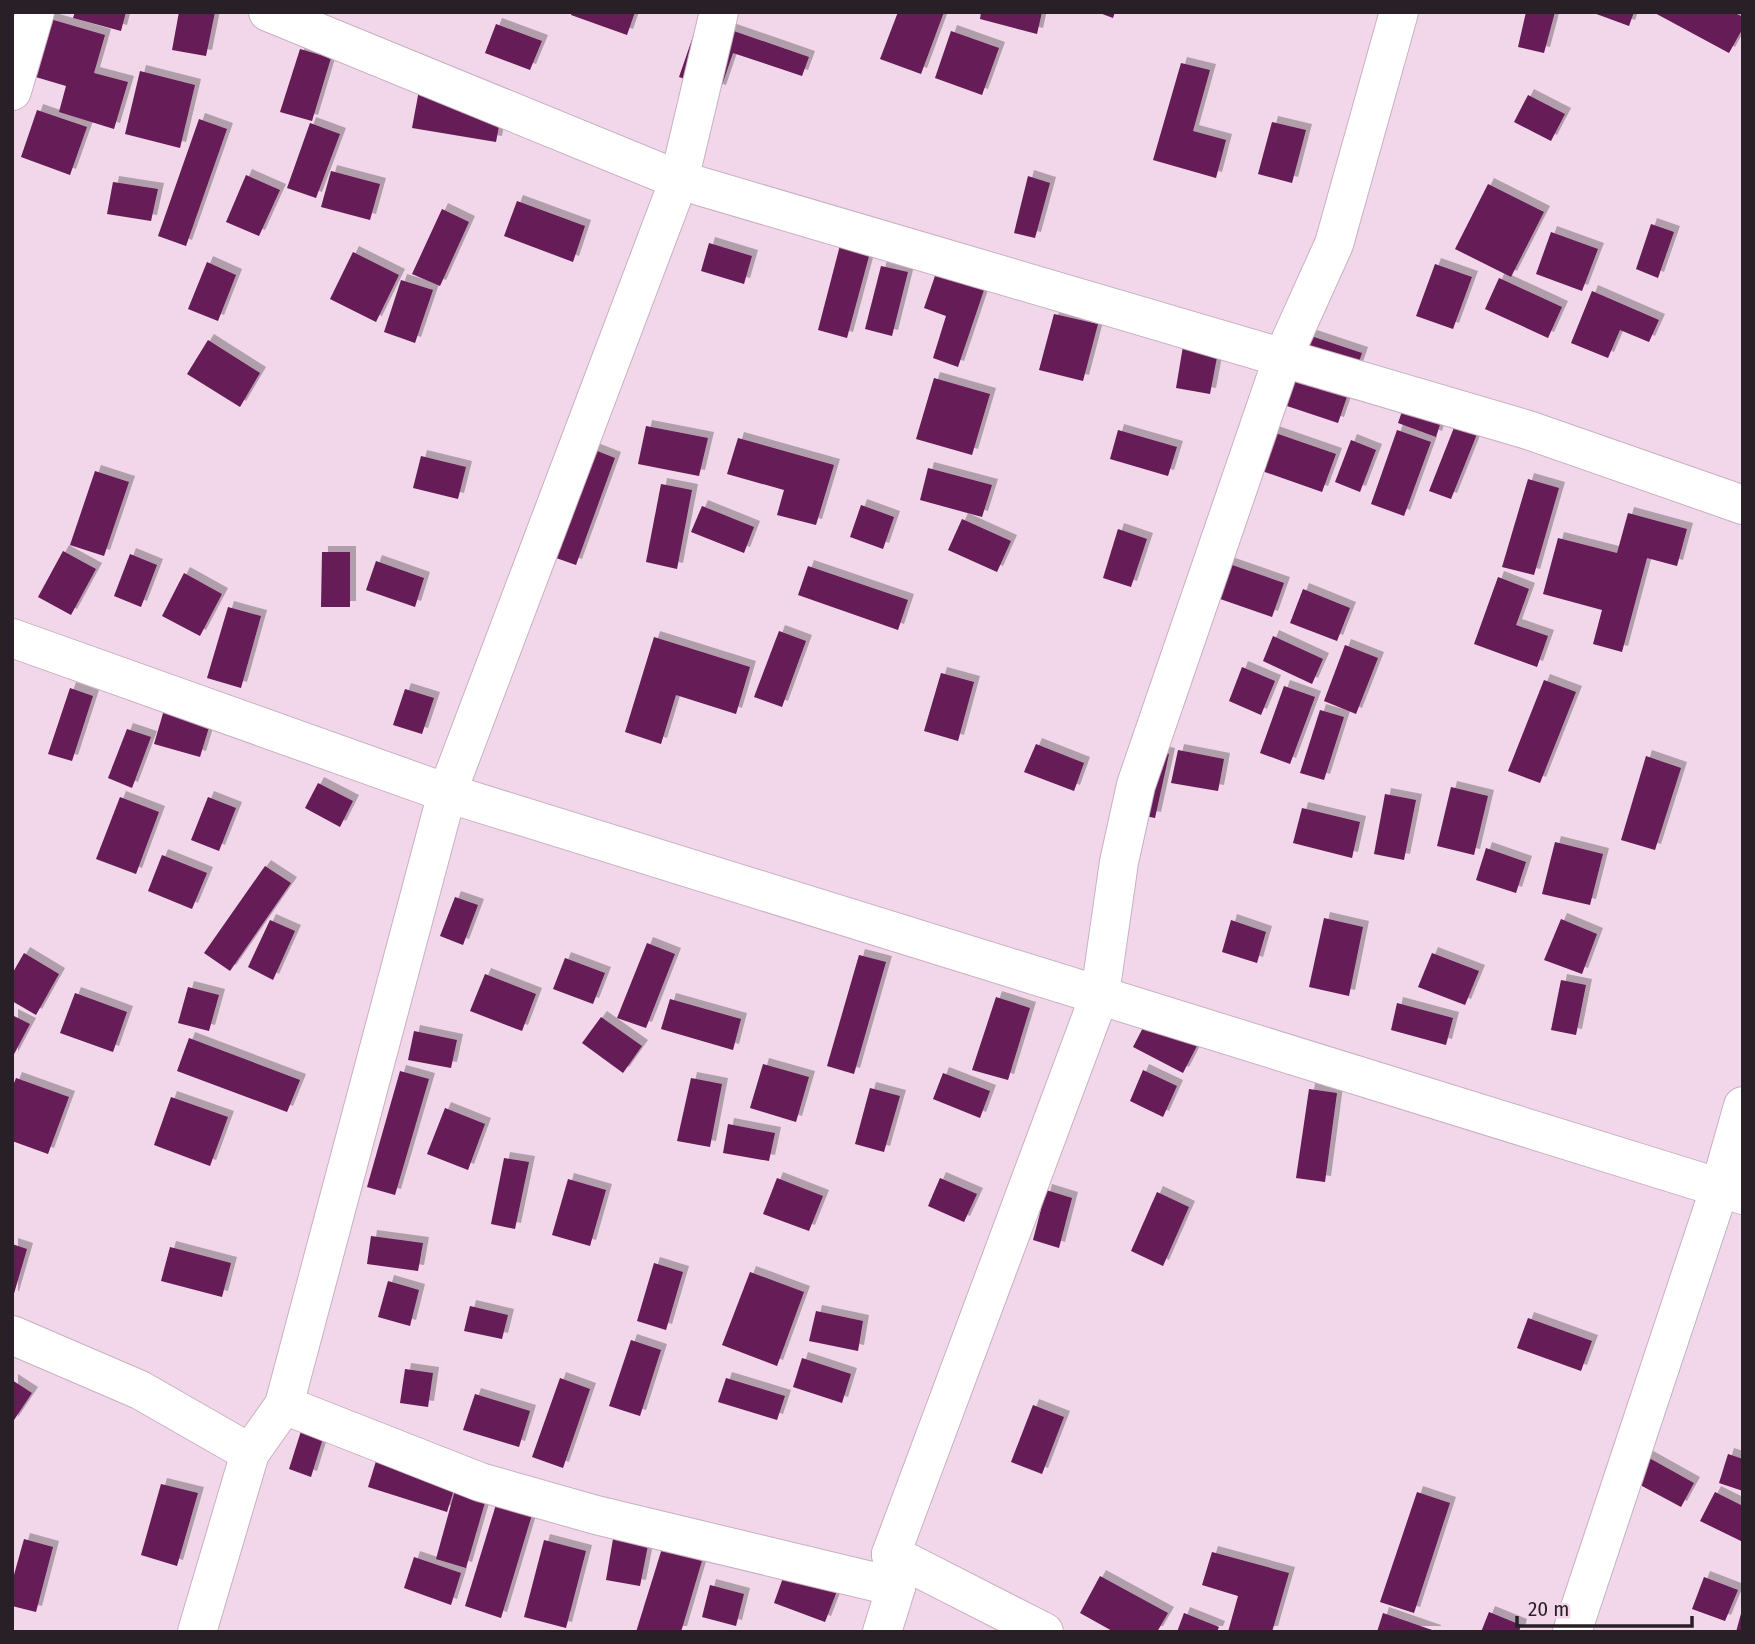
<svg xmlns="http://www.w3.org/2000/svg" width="1755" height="1644" viewBox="0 0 1755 1644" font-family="'Fira Sans Condensed',sans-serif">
<defs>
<filter id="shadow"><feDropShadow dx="6" dy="-6" stdDeviation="0" flood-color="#0004"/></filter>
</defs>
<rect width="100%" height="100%" fill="#f1d7e9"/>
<!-- building -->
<g fill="#661a56" filter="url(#shadow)">
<polygon points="26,12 105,35 94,73 128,82 114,129 59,112 66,86 12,70"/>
<polygon points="75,12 126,12 121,31 73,18"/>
<polygon points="179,12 215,12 206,56 172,50"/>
<polygon points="572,12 635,12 627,35 571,15"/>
<polygon points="898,12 944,12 921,74 880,59"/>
<polygon points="981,12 1042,12 1037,34 980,19"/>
<polygon points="1097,12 1115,12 1113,18"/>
<polygon points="1526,12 1555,12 1544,53 1518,47"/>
<polygon points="1591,12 1634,12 1629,26"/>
<polygon points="1653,12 1733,12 1743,17 1743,28 1729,53"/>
<polygon points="699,19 809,57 802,76 733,53 720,91 679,77"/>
<polygon points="496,24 542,41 530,70 485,53"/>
<polygon points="951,31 999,48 982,95 935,78"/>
<polygon points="300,49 331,58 312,121 280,112"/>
<polygon points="1181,63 1210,70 1193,131 1226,140 1216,178 1153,160"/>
<polygon points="140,71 195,85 180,148 125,134"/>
<polygon points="419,90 503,105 496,142 412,128"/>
<polygon points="1528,95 1565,114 1551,141 1514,122"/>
<polygon points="37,110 87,127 70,175 21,157"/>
<polygon points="199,119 227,129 186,246 158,236"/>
<polygon points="1272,122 1306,130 1292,183 1258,174"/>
<polygon points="310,123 340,134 316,198 287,188"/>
<polygon points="331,171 380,184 370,220 321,207"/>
<polygon points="246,175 280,190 259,236 226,222"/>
<polygon points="1028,176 1050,183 1035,238 1014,233"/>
<polygon points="113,182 158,189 151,221 107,214"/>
<polygon points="1488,184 1544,212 1511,277 1455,249"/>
<polygon points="517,201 585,226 573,262 504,236"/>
<polygon points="442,209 469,222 440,286 412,274"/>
<polygon points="1651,224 1674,232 1658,278 1636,269"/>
<polygon points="845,226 875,234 847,338 818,330"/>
<polygon points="1551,232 1598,249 1582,291 1536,274"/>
<polygon points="709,243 752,256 744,284 701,271"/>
<polygon points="353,252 399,275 376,322 330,299"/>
<polygon points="207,262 236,275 218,321 188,309"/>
<polygon points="1435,264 1472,277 1453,329 1416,316"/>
<polygon points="881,266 908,272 892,336 865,329"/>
<polygon points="936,273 984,290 958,367 933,358 946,316 924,308"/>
<polygon points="1499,278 1562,307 1548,338 1485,309"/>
<polygon points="401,280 433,290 415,343 384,332"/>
<polygon points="1592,291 1659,320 1649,342 1620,330 1608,358 1571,343"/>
<polygon points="1054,314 1098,324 1083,381 1039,370"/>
<polygon points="1302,333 1362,353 1338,423 1278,403"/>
<polygon points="208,340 260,373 240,407 187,374"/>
<polygon points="1183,346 1218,352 1210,394 1176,388"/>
<polygon points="934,378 990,394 972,455 916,439"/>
<polygon points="1407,397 1445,409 1436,437 1398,423"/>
<polygon points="1457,420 1479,429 1451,499 1429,491"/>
<polygon points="646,426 708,438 699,476 638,464"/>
<polygon points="1255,426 1336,454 1322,492 1242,464"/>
<polygon points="1118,430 1177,447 1168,476 1110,459"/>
<polygon points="1397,430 1431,442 1404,516 1371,504"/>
<polygon points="738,438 834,465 816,525 777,515 784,490 727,474"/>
<polygon points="1351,440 1376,450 1360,492 1335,482"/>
<polygon points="582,445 615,458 576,565 542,553"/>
<polygon points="421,456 466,467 458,499 413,488"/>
<polygon points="928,468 992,485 982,517 920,500"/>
<polygon points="95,471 129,482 104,556 70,545"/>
<polygon points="1528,479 1559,488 1534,575 1502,567"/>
<polygon points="661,484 692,490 677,569 646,562"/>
<polygon points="861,505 894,517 883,549 850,537"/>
<polygon points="702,506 754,527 744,553 691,532"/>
<polygon points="1628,513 1687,529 1677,566 1647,558 1622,652 1593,644 1602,610 1543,594 1558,538 1617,553"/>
<polygon points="962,519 1011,541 997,572 948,550"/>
<polygon points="1118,529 1147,539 1131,587 1103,578"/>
<polygon points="63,551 96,569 71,615 38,597"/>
<polygon points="322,552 350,552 350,607 321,607"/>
<polygon points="130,554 157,565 141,607 114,596"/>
<polygon points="1212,558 1284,583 1272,617 1200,592"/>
<polygon points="376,561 424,578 415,607 366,590"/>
<polygon points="808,566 908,600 898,630 798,595"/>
<polygon points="184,573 222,594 200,636 162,616"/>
<polygon points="1498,577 1529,589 1516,625 1548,636 1537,667 1474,644"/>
<polygon points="1303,589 1350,608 1337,641 1290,623"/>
<polygon points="228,607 261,616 241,688 207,678"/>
<polygon points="779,631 806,641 782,707 754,697"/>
<polygon points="1273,636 1323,659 1312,684 1263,661"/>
<polygon points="654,637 750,667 736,714 676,695 661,744 625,732"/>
<polygon points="1345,645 1378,658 1356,714 1324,701"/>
<polygon points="1242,667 1275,681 1261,715 1229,701"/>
<polygon points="941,673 974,682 958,741 924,731"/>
<polygon points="1544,680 1576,692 1540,783 1508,771"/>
<polygon points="1284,686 1315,697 1290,764 1260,753"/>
<polygon points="70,688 93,696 72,761 48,754"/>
<polygon points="405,689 434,698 422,734 393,725"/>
<polygon points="164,710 210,724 200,757 154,744"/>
<polygon points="1320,710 1344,717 1324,780 1300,773"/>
<polygon points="127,729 151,737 132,788 108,778"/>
<polygon points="1036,744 1084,763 1074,791 1024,772"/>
<polygon points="1140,748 1169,754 1155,818 1125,812"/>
<polygon points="1178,750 1224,759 1218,791 1171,783"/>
<polygon points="1646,756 1681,768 1655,850 1621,840"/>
<polygon points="318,783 353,801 340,827 305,808"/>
<polygon points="1451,787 1488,796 1474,855 1437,846"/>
<polygon points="1385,794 1416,800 1404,860 1374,854"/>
<polygon points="120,797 159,812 136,874 96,859"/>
<polygon points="208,797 236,808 219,851 191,840"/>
<polygon points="1302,808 1360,822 1352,858 1293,843"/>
<polygon points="1555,842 1603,854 1590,905 1542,894"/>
<polygon points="1486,848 1526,862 1516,893 1476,880"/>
<polygon points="162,855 207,873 192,909 148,891"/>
<polygon points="265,866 291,883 230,971 204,953"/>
<polygon points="455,897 478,905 463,945 440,936"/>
<polygon points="1324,918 1363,927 1349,996 1309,987"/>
<polygon points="1561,919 1597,934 1582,974 1544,960"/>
<polygon points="270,920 295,931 273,980 248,967"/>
<polygon points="1231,920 1266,932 1257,963 1222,952"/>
<polygon points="647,943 675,954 646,1028 617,1018"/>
<polygon points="24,953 59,974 36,1015 12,1001 12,974"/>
<polygon points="1432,953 1479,971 1465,1005 1418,987"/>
<polygon points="859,955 886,962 854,1074 827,1066"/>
<polygon points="565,958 605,973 593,1004 553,989"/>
<polygon points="485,974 536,994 522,1031 470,1011"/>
<polygon points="1561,980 1586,985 1576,1035 1551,1030"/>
<polygon points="188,987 219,995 209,1031 178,1023"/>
<polygon points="75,993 127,1012 113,1052 60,1033"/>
<polygon points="996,997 1030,1008 1008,1080 972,1070"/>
<polygon points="670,999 741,1019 733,1050 661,1029"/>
<polygon points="1397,1003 1453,1018 1446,1045 1391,1030"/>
<polygon points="12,1015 30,1024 12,1058"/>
<polygon points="1149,1016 1199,1042 1183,1073 1133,1047"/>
<polygon points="601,1017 642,1046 623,1073 582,1043"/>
<polygon points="414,1031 457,1040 451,1068 408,1060"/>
<polygon points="189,1038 300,1080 287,1112 177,1071"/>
<polygon points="763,1064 809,1077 796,1122 750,1108"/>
<polygon points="1143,1070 1177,1086 1163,1117 1130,1101"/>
<polygon points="400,1071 429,1079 395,1195 367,1187"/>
<polygon points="943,1073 990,1091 980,1118 933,1099"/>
<polygon points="16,1078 69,1097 48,1154 12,1141 12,1088"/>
<polygon points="691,1078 722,1084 710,1147 677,1141"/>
<polygon points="870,1088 900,1096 884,1152 855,1144"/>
<polygon points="1309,1089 1337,1093 1325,1182 1296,1178"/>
<polygon points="171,1097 228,1117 210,1166 154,1145"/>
<polygon points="445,1108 485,1124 468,1170 427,1154"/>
<polygon points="728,1124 775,1133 769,1161 723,1153"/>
<polygon points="504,1158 529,1162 515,1229 491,1224"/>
<polygon points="777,1178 823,1196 809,1231 763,1214"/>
<polygon points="940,1178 977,1194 964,1222 928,1206"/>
<polygon points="568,1179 606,1190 590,1246 552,1235"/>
<polygon points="1046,1190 1072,1198 1059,1248 1033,1240"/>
<polygon points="1157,1192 1189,1207 1163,1266 1131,1251"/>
<polygon points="371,1236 423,1243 418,1271 367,1264"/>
<polygon points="12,1244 27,1249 13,1297 12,1297"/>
<polygon points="170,1247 231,1263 222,1297 161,1281"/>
<polygon points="654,1263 683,1272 666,1330 637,1321"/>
<polygon points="750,1272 804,1292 777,1366 722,1345"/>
<polygon points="388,1281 419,1290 410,1326 378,1317"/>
<polygon points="470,1306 508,1315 502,1339 464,1331"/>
<polygon points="816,1311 863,1321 858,1351 809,1341"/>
<polygon points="1528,1318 1592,1341 1581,1371 1517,1348"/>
<polygon points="631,1340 661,1350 640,1416 609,1406"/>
<polygon points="802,1358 851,1374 842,1403 793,1387"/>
<polygon points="405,1369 433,1373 428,1407 400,1403"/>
<polygon points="560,1378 590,1389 563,1468 532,1457"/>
<polygon points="726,1378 785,1396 777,1420 718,1402"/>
<polygon points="12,1380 32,1393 12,1423"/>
<polygon points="475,1394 530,1411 519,1447 463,1430"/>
<polygon points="1033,1405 1064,1417 1042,1474 1011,1462"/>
<polygon points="302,1428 324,1435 311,1477 289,1469"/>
<polygon points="1642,1454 1694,1483 1681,1507 1629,1479"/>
<polygon points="1728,1454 1743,1459 1743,1491 1719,1483"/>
<polygon points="377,1458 456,1483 447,1512 368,1487"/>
<polygon points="161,1484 198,1493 177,1566 141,1555"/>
<polygon points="455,1490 486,1499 466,1568 436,1559"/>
<polygon points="1417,1492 1450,1503 1414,1613 1380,1602"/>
<polygon points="1715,1492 1743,1506 1743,1542 1700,1521"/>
<polygon points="498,1498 534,1508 501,1618 465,1606"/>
<polygon points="614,1533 649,1540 640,1586 606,1580"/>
<polygon points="24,1539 53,1547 36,1612 12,1606 12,1582"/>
<polygon points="544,1540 586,1551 566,1628 524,1617"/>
<polygon points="664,1542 704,1554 681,1632 636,1632"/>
<polygon points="1212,1552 1289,1573 1272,1632 1228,1632 1238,1596 1202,1585"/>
<polygon points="414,1557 461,1573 451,1605 404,1588"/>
<polygon points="785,1572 837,1591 825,1622 774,1603"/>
<polygon points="1100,1576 1168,1613 1157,1632 1114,1632 1080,1613"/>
<polygon points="1704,1577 1738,1590 1725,1621 1692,1609"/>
<polygon points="710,1585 744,1594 736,1626 702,1617"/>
<polygon points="1742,1610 1743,1632 1736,1632"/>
<polygon points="1489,1612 1521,1625 1519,1632 1481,1632"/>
<polygon points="1184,1613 1219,1627 1217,1632 1177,1632"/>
<polygon points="1383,1613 1435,1631 1435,1632 1377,1632"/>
</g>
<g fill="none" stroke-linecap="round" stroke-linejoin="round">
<defs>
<g id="minor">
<polyline points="268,12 679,180 1528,430 1743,505"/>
<polyline points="12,91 35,12"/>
<polyline points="12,638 447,793 1743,1195"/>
<polyline points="12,1335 140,1390 250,1453"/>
<polyline points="284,1405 480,1482 596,1515 896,1587"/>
<polyline points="891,1554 1044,1632"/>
<polyline points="197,1632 250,1453 284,1405 447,793 679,180 719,12"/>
<polyline points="882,1632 896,1587 891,1554 1100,994 1119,862 1136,785 1283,357 1334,244 1399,12"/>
<polyline points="1572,1632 1720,1187 1743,1106"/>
</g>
</defs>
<!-- minor casing -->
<use href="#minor" stroke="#c9b0c1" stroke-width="40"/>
<!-- minor -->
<use href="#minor" stroke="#fff" stroke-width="38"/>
</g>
<!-- border -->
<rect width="1755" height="1644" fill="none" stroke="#291f26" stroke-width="28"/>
<!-- scale -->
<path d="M1517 1616v10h175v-10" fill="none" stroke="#291f26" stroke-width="3.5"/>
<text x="1528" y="1616" font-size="21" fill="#291f26" stroke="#f1d7e9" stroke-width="5" paint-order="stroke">20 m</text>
</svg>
